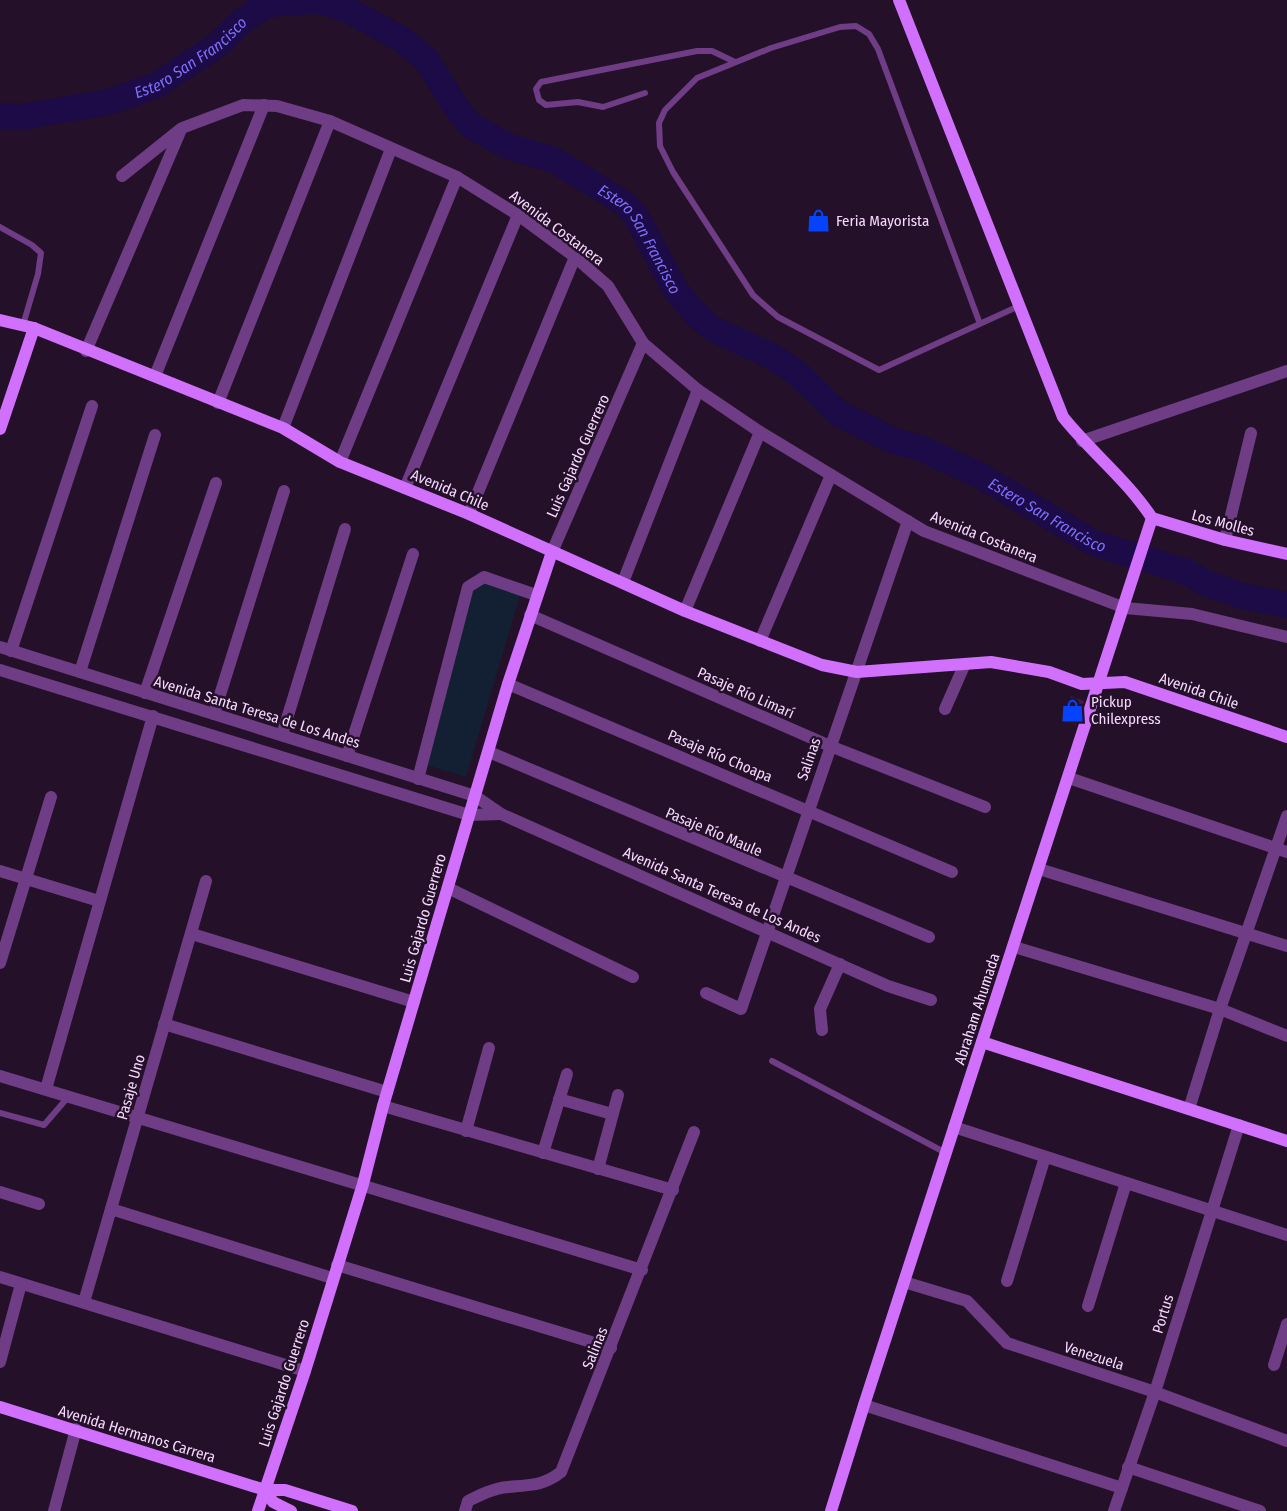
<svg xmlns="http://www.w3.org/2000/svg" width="1287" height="1511" viewBox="0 0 1287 1511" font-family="'Fira Sans Condensed',sans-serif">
<rect width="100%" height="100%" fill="#241028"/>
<!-- green -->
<polygon fill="#131f32" points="486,581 521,592 466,777 426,765 473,585"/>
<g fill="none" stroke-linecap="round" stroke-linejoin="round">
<!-- river -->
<path stroke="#1c0b46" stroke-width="26" id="s1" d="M0,116H26L109,102L157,85L219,44L242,21L262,7L275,3L321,1L348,10L401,39L426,59L458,110L471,126L510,147L554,160L624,203L636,216L676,291L699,317L713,329L771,356L796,372L838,413L894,441L920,448L979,475L1094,543L1184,571L1206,583L1242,596L1287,605"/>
</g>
<!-- building -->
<polygon fill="#421c49" points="1071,696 1084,701 1076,725 1062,721"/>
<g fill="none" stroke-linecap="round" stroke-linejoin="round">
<!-- lane -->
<g stroke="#6f3c86" stroke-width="6">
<polyline points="645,93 603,107 578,102 546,105 539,100 536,89 541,82 697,51 712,51 735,62"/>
<polyline points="0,227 32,245 41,253 38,274 23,325"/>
<polyline points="980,324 878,49 869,34 856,26 840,27 771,48 697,78 665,110 659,123 660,146 673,172 753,295 778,317 879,370 1019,306"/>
<polyline points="772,1061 946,1153"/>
<polyline points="0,1113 44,1125 69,1096"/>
</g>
<!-- street -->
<g stroke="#6f3c86" stroke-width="12">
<polyline points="122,176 182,128 243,105 277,106 330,121 457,177 518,215 575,257 608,286 643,343 698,390 760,432 924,531 1125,608 1192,614 1287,637"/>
<polyline points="86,351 180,132"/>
<polyline points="155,376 264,105"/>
<polyline points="218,403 330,121"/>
<polyline points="283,428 391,149"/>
<polyline points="1082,441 1287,371"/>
<polyline points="340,462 457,177"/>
<polyline points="405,488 518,215"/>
<polyline points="469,514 575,257"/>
<polyline points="1225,540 1251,433"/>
<polyline points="552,552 643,343"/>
<polyline points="623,582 698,390"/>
<polyline points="685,611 760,432"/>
<polyline points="530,615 830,746 985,807"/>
<polyline points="760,641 831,475"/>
<polyline points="0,647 475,796 501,814 888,986 931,1000"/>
<polyline points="11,651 92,406"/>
<polyline points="0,670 469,815 501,814"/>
<polyline points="80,672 155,435"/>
<polyline points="508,684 952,872"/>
<polyline points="145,693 216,483"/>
<polyline points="945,709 964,666"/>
<polyline points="214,714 284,491"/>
<polyline points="282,735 345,529"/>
<polyline points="489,752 929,937"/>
<polyline points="347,756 413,554"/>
<polyline points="1069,778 1287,852"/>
<polyline points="418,779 468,587 484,577 536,595"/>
<polyline points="1039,869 1287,946"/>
<polyline points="0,871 99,901"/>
<polyline points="448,888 633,977"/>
<polyline points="192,934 414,1002"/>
<polyline points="1014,947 1220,1009 1287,1036"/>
<polyline points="0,963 51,797"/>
<polyline points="706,993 741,1009 908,521"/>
<polyline points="164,1024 387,1092"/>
<polyline points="822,1030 820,1009 840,964"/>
<polyline points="0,1076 642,1270"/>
<polyline points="46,1089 153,716"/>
<polyline points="559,1099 612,1114"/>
<polyline points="383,1106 673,1190"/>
<polyline points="1189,1109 1220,1009 1287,816"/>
<polyline points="954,1127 1287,1235"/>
<polyline points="466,1131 489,1048"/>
<polyline points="543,1153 567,1074"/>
<polyline points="598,1169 618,1095"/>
<polyline points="0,1192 39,1204"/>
<polyline points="111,1209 332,1278"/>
<polyline points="337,1265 611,1348"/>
<polyline points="0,1277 305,1371"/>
<polyline points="1007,1281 1045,1157"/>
<polyline points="904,1282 967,1301 1007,1343 1155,1392 1287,1441"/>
<polyline points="84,1302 206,881"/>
<polyline points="1088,1306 1126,1183"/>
<polyline points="0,1362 21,1284"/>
<polyline points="1274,1365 1287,1324"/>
<polyline points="864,1405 1122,1488"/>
<polyline points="1128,1467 1260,1511"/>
<polyline points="54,1511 76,1429"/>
<path d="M465,1511L468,1501C480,1495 494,1488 508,1487C530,1485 543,1486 561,1472L694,1132"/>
<polyline points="1114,1511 1155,1392 1239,1125"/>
</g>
<!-- secondary -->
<g stroke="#d070fd" stroke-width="12">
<path d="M899,0L1063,417C1091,452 1127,480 1152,518"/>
<polyline points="0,320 34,328 283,428 340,462 469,514 685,611 822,665 857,672 991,662 1049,672 1082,684 1125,682 1287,737"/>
<polyline points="0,429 34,328"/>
<polyline points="1152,518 1225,540 1287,554"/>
<polyline points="982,1042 1287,1141"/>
<polyline points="0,1407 265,1490 285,1490 352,1511"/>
<polyline points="265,1490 273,1502 291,1511"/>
<polyline points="258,1511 305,1371 363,1184 383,1106 508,684 552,552"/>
<polyline points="831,1511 864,1405 1152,518"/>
</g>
</g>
<!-- icons -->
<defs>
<symbol id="shop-bare" viewBox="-9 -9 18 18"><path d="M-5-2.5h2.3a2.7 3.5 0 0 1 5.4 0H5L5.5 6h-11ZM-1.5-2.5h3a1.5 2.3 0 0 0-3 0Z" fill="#0643fc" stroke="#241028" stroke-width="2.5" paint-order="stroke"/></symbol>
</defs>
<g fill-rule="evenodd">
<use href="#shop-bare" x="802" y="204" width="33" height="33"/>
<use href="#shop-bare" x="1056" y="694" width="33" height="33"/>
</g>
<g text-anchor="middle" stroke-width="5" stroke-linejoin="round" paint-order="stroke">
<!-- poi labels -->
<g font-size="15" fill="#f6d8ff" stroke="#241028" text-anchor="start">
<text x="836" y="226">Feria Mayorista</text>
<text x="1091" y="707">Pickup<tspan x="1091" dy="17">Chilexpress</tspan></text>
</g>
<!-- street labels -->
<g font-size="15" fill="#f6d8ff" stroke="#241028">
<text transform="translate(557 228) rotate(37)" y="5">Avenida Costanera</text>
<text transform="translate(578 456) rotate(-66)" y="5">Luis Gajardo Guerrero</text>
<text transform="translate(450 490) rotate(23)" y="5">Avenida Chile</text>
<text transform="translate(1223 523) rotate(15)" y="5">Los Molles</text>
<text transform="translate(984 537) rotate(22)" y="5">Avenida Costanera</text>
<text transform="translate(1199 691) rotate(19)" y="5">Avenida Chile</text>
<text transform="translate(746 693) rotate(24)" y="5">Pasaje Río Limarí</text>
<text transform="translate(257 712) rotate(17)" y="5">Avenida Santa Teresa de Los Andes</text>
<text transform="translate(720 756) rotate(23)" y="5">Pasaje Río Choapa</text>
<text transform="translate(809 759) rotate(-71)" y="5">Salinas</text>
<text transform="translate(714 832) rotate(23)" y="5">Pasaje Río Maule</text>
<text transform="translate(722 895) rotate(24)" y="5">Avenida Santa Teresa de Los Andes</text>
<text transform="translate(423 918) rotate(-74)" y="5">Luis Gajardo Guerrero</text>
<text transform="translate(977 1009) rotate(-72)" y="5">Abraham Ahumada</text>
<text transform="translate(131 1087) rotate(-74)" y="5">Pasaje Uno</text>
<text transform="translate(1163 1314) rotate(-73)" y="5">Portus</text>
<text transform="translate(595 1348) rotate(-68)" y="5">Salinas</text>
<text transform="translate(1094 1356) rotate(18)" y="5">Venezuela</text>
<text transform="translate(284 1383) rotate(-72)" y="5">Luis Gajardo Guerrero</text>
<text transform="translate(137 1434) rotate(17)" y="5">Avenida Hermanos Carrera</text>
</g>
<!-- water labels -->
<g font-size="16" font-style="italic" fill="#7f6ffd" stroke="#241028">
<text dy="6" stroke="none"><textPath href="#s1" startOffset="204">Estero San Francisco</textPath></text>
<text dy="6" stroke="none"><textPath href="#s1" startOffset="764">Estero San Francisco</textPath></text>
<text dy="6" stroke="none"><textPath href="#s1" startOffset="1268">Estero San Francisco</textPath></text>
</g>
</g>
</svg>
